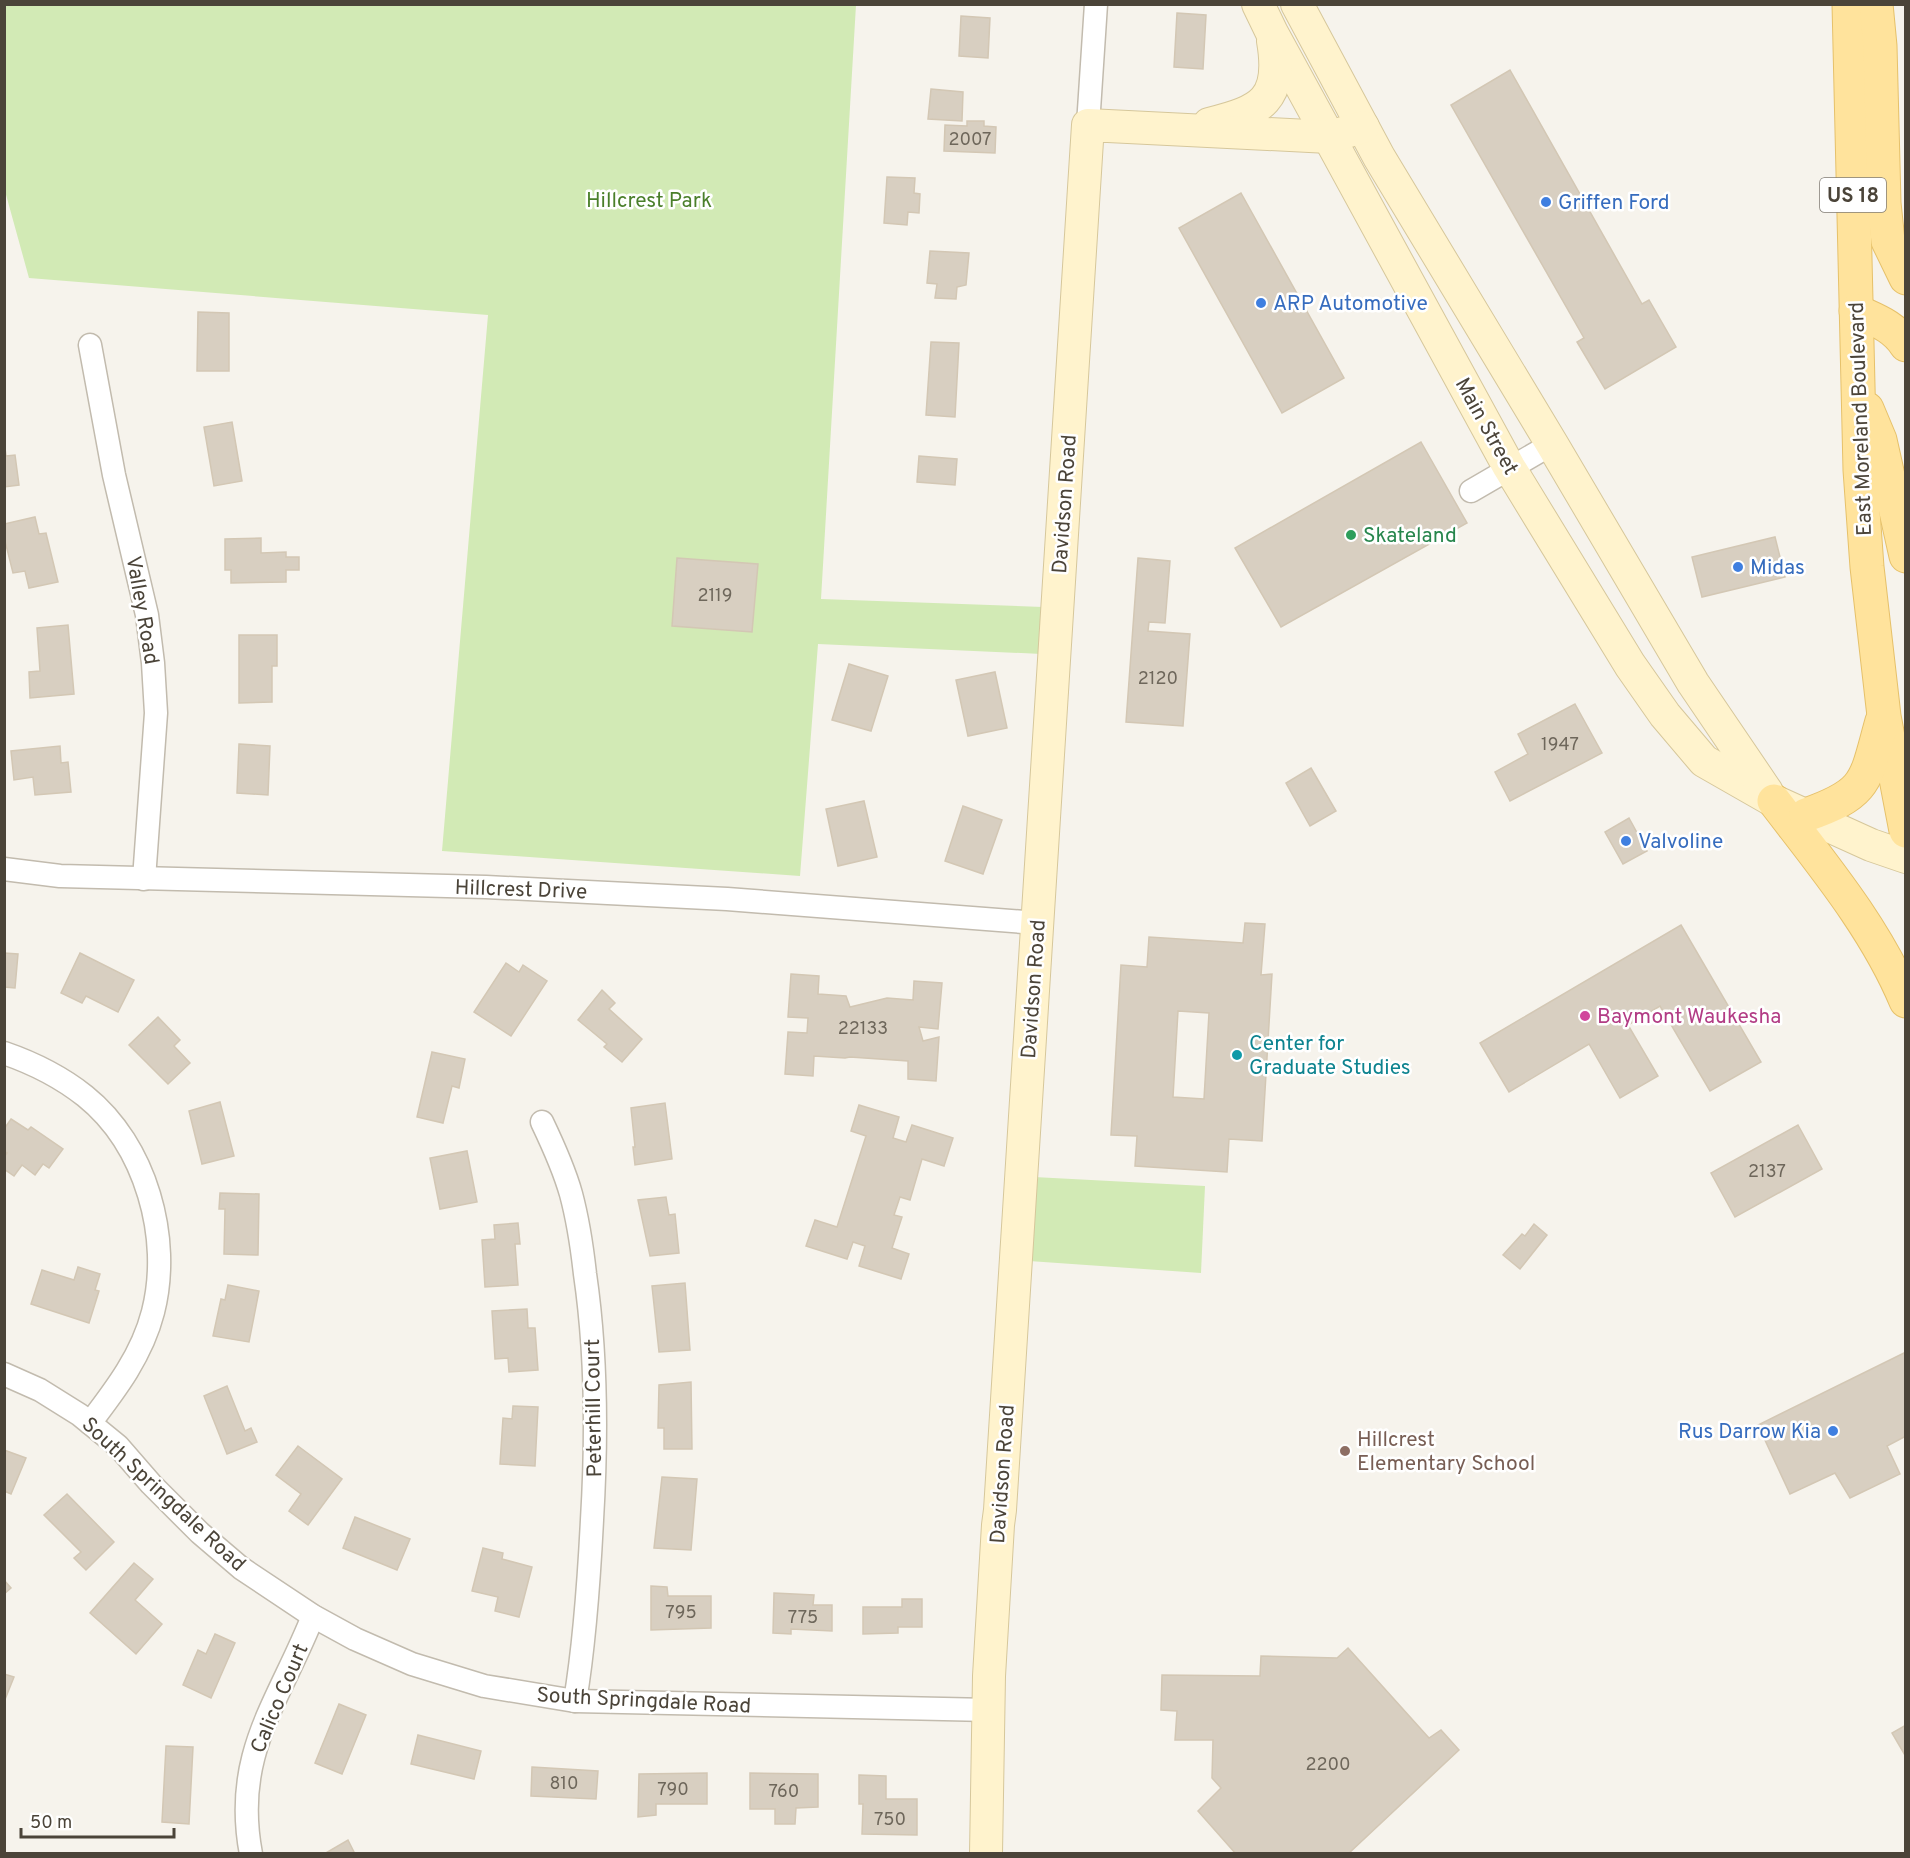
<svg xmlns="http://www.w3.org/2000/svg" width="1910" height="1858" viewBox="0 0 1910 1858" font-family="Overpass,sans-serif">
<rect width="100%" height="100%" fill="#f6f3ec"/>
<!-- green -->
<g fill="#d2eab5">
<polygon points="5,5 856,5 821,599 1043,607 1042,654 818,644 800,876 442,851 488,315 29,278 5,191"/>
<polygon points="1034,1177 1205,1186 1201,1273 1029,1261"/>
</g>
<!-- building -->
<g fill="#d8cfc1" stroke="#d3c7b4" stroke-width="1.5" fill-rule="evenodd">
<polygon points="1177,13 1206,15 1203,69 1174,67"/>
<polygon points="961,16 990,18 988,58 959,56"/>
<polygon points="1510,70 1642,304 1649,300 1676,347 1605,389 1577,342 1584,338 1451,105"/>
<polygon points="931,89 963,92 962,121 928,119"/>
<polygon points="967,121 984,121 984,126 996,127 995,153 944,151 945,125 967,126"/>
<polygon points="887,177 915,178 914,193 920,194 919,213 908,212 907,225 884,223"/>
<polygon points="1241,193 1344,378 1282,413 1179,228"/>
<polygon points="930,251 969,253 966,285 957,287 956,299 935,298 937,284 927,283"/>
<polygon points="198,312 229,313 229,371 197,371"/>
<polygon points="931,342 959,343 955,417 926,415"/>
<polygon points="232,422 242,481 214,486 204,427"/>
<polygon points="4,440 6,456 15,455 19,485 4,487"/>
<polygon points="1421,442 1467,523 1281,627 1235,548"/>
<polygon points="919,456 957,459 955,485 917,482"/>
<polygon points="35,517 39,534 46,533 58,582 29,588 25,571 13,573 4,537 4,524"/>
<polygon points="1775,537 1785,577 1702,597 1692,557"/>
<polygon points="261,538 261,553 286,552 286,557 299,557 299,570 286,570 286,582 231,583 231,570 225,570 225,539"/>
<polygon points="677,558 758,564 752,632 672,626"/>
<polygon points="1138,558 1170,561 1165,623 1149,622 1148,631 1190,634 1183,726 1126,722"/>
<polygon points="68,625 74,694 30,698 29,672 40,671 37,628"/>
<polygon points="239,635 277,635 277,666 272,666 272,702 239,703"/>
<polygon points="849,664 888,676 871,731 832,720"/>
<polygon points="995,672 1007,728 968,736 956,680"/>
<polygon points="1575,704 1602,753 1510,801 1495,772 1528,754 1518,734"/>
<polygon points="239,744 270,746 268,795 237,793"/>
<polygon points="60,746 61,763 68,762 71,792 35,795 33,777 14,780 11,751"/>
<polygon points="1311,768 1336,811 1310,826 1286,783"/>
<polygon points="864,801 877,857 838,866 826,809"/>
<polygon points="963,806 1002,820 983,874 945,861"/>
<polygon points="1629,818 1647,851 1623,864 1605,832"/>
<path d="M1245,923L1265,924L1261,975L1272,974L1262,1141L1229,1139L1227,1172L1135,1166L1137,1136L1111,1135L1121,965L1147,967L1149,937L1243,943ZM1178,1011L1209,1013L1204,1099L1173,1097Z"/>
<polygon points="1681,925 1761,1062 1710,1091 1660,1006 1628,1025 1658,1076 1620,1098 1589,1044 1509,1092 1480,1043"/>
<polygon points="4,953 18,954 15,988 4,987"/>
<polygon points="80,953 134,980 118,1012 86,996 82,1003 61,993"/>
<polygon points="506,963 519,972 523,965 547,981 511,1036 474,1012"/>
<polygon points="791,974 819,976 818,994 846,996 850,1007 887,998 913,1000 914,981 942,983 938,1029 919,1027 923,1041 939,1037 936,1081 908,1079 908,1061 850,1057 845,1058 814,1056 813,1076 785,1074 788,1032 807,1033 808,1018 788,1017"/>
<polygon points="602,990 615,1003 609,1009 642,1039 622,1062 604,1047 607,1044 578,1020"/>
<polygon points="158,1017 180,1040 174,1046 190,1063 168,1084 129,1045"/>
<polygon points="432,1052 465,1059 459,1088 452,1086 443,1123 417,1117"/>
<polygon points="220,1102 234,1156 202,1164 189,1111"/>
<polygon points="665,1103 672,1159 635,1165 633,1147 635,1147 631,1108"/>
<polygon points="859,1105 899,1117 893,1138 906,1142 912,1125 953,1138 944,1166 922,1159 910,1200 900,1197 894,1215 902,1217 892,1248 909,1254 901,1279 859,1266 865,1246 853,1242 847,1259 806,1246 815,1220 837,1227 866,1136 851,1131"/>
<polygon points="11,1119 28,1130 31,1127 63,1149 49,1168 43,1164 35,1175 22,1165 14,1176 4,1169 4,1157 7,1153 4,1151 4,1129"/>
<polygon points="1798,1125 1822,1169 1735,1217 1711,1173"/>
<polygon points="467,1151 477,1202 440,1209 430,1158"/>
<polygon points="220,1193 259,1194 258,1255 224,1254 225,1209 219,1209"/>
<polygon points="666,1197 669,1215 675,1214 679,1253 650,1256 638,1200"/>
<polygon points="518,1223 520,1244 515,1244 518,1285 485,1287 482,1240 495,1239 494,1225"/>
<polygon points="1534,1224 1547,1235 1520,1269 1503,1255 1522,1234 1525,1236"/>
<polygon points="78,1267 100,1274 95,1290 99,1291 89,1323 31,1304 42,1270 74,1280"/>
<polygon points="685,1283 690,1350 659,1352 652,1286"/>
<polygon points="228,1285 259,1291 249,1342 213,1336 221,1299 225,1300"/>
<polygon points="527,1309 528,1328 535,1328 538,1370 509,1372 508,1358 495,1359 492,1311"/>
<polygon points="1906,1352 1906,1436 1887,1446 1900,1474 1850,1498 1835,1473 1790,1494 1758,1425"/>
<polygon points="691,1382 692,1449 664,1449 664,1428 658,1428 659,1385"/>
<polygon points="227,1386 245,1431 251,1428 257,1442 227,1454 204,1396"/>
<polygon points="513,1406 538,1407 535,1466 500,1464 503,1418 512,1419"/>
<polygon points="298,1446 342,1479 308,1525 289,1511 301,1494 276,1475"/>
<polygon points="4,1450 26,1458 11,1494 4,1491"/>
<polygon points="662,1477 697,1479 691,1550 654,1548"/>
<polygon points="67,1494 114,1542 86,1570 74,1558 81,1552 44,1515"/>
<polygon points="355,1517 410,1539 397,1570 343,1548"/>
<polygon points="483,1548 503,1553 502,1559 532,1567 519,1617 495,1611 498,1597 472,1591"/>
<polygon points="134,1563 153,1579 135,1600 162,1624 136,1654 90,1613"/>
<polygon points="4,1580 11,1588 4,1594"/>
<polygon points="651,1586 667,1587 668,1596 711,1596 711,1628 651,1630"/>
<polygon points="774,1593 814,1595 813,1605 832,1605 832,1631 791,1629 791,1634 773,1633"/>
<polygon points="902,1599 922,1599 922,1627 898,1627 898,1633 863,1634 863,1607 902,1607"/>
<polygon points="215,1634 235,1643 211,1698 183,1685 198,1650 206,1654"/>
<polygon points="1348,1648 1429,1738 1441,1730 1459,1750 1348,1854 1236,1854 1198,1811 1221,1788 1212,1778 1213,1740 1175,1740 1177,1711 1161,1710 1162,1675 1260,1676 1261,1656 1337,1658"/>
<polygon points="4,1674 14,1677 4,1702"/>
<polygon points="339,1704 366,1715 342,1774 315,1763"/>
<polygon points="1906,1725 1906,1757 1892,1733"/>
<polygon points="418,1735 481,1751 474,1779 411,1764"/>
<polygon points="166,1746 193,1747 189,1824 162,1822"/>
<polygon points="532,1767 598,1771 596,1799 531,1796"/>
<polygon points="707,1773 707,1804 656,1804 656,1815 638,1817 639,1774"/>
<polygon points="750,1773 818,1774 818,1807 796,1808 795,1824 775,1824 775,1809 750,1809"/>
<polygon points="859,1775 886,1776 886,1799 917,1799 917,1835 862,1834 863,1804 859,1804"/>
<polygon points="348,1840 355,1854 324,1854"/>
</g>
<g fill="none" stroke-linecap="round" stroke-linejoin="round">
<defs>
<g id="street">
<polyline points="1088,125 1096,4"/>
<polyline points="90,345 114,475 147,615 153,663 156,713 144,879"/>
<polyline points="1471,491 1552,444"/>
<polyline points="4,869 60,876 486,887 727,899 1037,923"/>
<path d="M4,1053C33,1063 61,1077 85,1096C146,1145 172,1238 153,1312C142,1355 116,1389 90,1423"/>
<path d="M542,1122C553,1145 564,1169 571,1194C578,1220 582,1247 585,1274C597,1356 597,1437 592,1520C589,1580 585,1641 575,1701"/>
<polyline points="4,1374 40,1390 80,1415 118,1446 151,1484 200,1533 241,1568 313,1616 355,1639 412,1664 484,1686 575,1701 989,1710"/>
<path d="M251,1854C232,1754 279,1702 313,1616"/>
</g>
<g id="secondary">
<polyline points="1258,4 1272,33 1509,467 1630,665 1665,715 1704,761 1774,801 1871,845 1906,857"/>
<polyline points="1297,4 1379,157 1552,444 1693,683 1767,792"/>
<path d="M1209,124C1262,111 1283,100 1273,41"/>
<polyline points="986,1854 989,1676 998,1525 1000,1510 1088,125 1329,137 1363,127"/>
</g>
<g id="primary">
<polyline points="1849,4 1860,470 1867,567 1884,716 1906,831"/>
<polyline points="1876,4 1880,46 1884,203 1888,241 1906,278"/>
<path d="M1856,311C1875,320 1894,326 1906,345"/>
<polyline points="1867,409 1880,440 1906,556"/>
<path d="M1774,801C1822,864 1875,927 1906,1001"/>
<path d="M1806,815C1869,793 1865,781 1882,721"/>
</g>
</defs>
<!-- street casing -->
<use href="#street" stroke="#c2bbae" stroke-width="25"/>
<!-- secondary casing -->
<use href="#secondary" stroke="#d6c79b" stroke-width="34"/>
<!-- primary casing -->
<use href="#primary" stroke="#e6c16a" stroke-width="35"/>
<!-- street -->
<use href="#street" stroke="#fff" stroke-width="22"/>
<!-- secondary -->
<use href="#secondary" stroke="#fff3cd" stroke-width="32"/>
<!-- primary -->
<use href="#primary" stroke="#ffe39c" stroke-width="33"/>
</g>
<!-- markers -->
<g fill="#3f7fe0" stroke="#fff" stroke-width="2">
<circle cx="1546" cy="202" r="6"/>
<circle cx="1261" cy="303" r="6"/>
<circle cx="1738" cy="567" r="6"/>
<circle cx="1626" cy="841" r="6"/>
<circle cx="1833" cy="1431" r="6"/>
</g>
<circle fill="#2e9e5b" stroke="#fff" stroke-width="2" cx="1351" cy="535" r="6"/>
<circle fill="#d1479c" stroke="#fff" stroke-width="2" cx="1585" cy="1016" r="6"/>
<circle fill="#0f9aa8" stroke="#fff" stroke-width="2" cx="1237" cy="1055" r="6"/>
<circle fill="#8d6e63" stroke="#fff" stroke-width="2" cx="1345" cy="1451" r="6"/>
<g text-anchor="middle" stroke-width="5" stroke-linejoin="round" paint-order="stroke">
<!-- number labels -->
<g font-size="18" fill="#6e675b">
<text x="970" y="145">2007</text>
<text x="715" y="601">2119</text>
<text x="1158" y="684">2120</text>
<text x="1560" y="750">1947</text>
<text x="863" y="1034">22133</text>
<text x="1767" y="1177">2137</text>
<text x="681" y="1618">795</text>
<text x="803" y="1623">775</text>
<text x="1328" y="1770">2200</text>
<text x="564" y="1789">810</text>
<text x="673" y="1795">790</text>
<text x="784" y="1797">760</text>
<text x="890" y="1825">750</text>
</g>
<!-- shield labels -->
<rect fill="#fff" stroke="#817c74" stroke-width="1.5" x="1820" y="178" width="66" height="34" rx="4.5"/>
<g font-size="20" font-weight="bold" fill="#4b4439">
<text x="1853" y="202">US 18</text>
</g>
<!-- park labels -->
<g font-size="21" fill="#4a7f2a" stroke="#fff">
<text x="649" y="207">Hillcrest Park</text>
</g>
<!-- shop labels -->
<g font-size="21" fill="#366cbe" stroke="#fff" text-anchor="start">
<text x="1558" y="209">Griffen Ford</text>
<text x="1273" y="310">ARP Automotive</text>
<text x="1750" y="574">Midas</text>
<text x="1638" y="848">Valvoline</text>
<text x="1821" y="1438" text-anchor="end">Rus Darrow Kia</text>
</g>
<!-- street labels -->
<g font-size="21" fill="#4b4439" stroke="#fff">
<text transform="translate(1860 419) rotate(-92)" y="7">East Moreland Boulevard</text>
<text transform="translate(1487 426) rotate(61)" y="7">Main Street</text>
<text transform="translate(1064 504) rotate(-86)" y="7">Davidson Road</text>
<text transform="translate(143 610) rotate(80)" y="7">Valley Road</text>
<text transform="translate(521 889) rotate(2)" y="7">Hillcrest Drive</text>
<text transform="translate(1033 989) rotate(-86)" y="7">Davidson Road</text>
<text transform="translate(593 1408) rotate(-91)" y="7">Peterhill Court</text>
<text transform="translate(1002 1474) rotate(-86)" y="7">Davidson Road</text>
<text transform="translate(164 1494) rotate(43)" y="7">South Springdale Road</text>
<text transform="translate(279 1698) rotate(-67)" y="7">Calico Court</text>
<text transform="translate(644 1700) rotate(3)" y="7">South Springdale Road</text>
</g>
<!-- leisure labels -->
<g font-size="21" fill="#27864d" stroke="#fff" text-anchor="start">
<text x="1363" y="542">Skateland</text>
</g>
<!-- hotel labels -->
<g font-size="21" fill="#b23c85" stroke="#fff" text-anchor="start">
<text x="1597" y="1023">Baymont Waukesha</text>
</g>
<!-- culture labels -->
<g font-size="21" fill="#0d838f" stroke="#fff" text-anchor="start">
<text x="1249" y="1050">Center for<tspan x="1249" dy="24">Graduate Studies</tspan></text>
</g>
<!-- education labels -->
<g font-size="21" fill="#785e54" stroke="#fff" text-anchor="start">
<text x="1357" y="1446">Hillcrest<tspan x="1357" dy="24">Elementary School</tspan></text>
</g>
</g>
<!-- border -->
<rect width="1910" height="1858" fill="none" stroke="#4b4439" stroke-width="12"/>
<!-- scale -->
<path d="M21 1828v9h153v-9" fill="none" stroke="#4b4439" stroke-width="3"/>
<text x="30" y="1828" font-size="18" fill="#4b4439" stroke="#ffffff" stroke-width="4.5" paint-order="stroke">50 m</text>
</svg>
